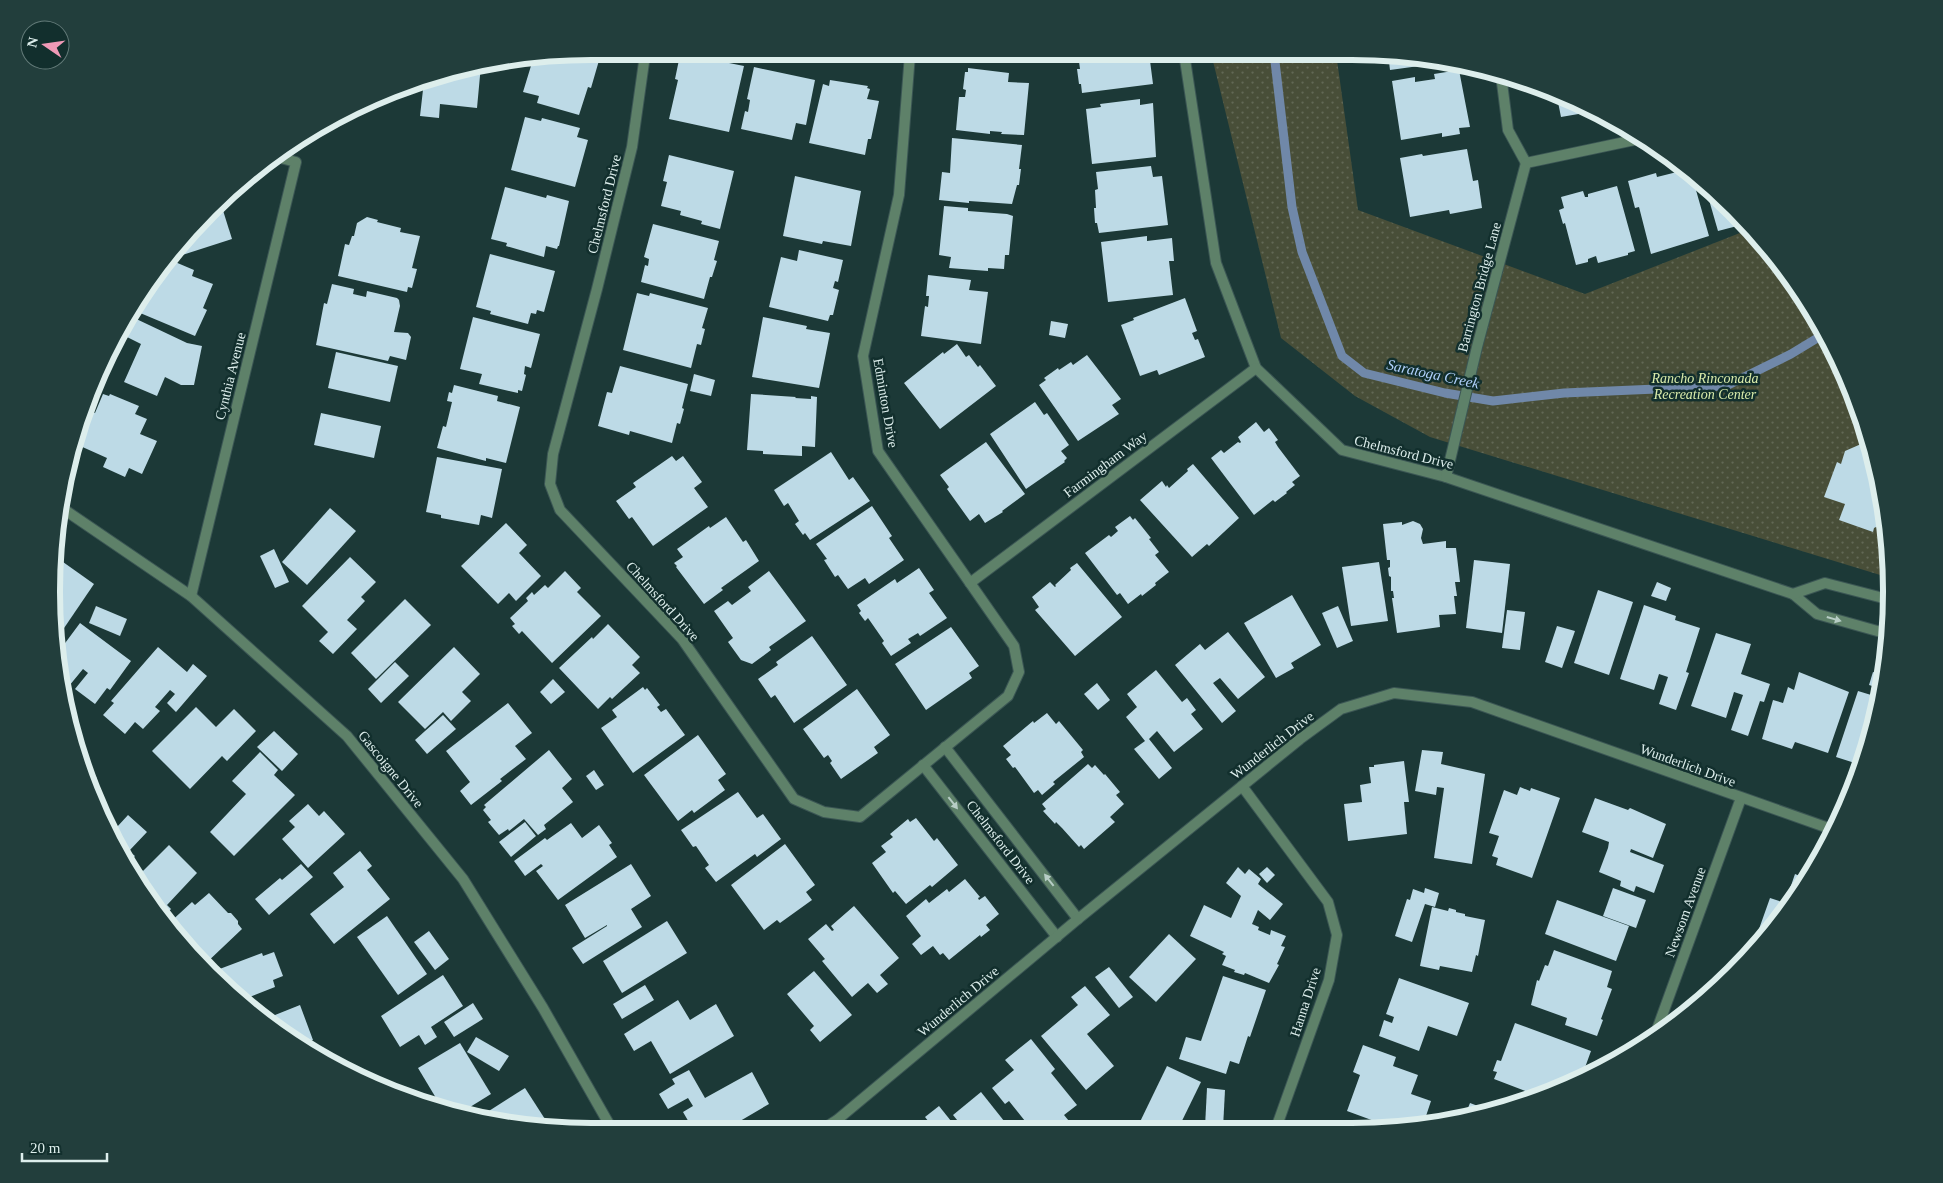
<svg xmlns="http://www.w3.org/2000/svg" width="1943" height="1183" viewBox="0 0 1943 1183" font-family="'Times New Roman',serif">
<defs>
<pattern id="grass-dots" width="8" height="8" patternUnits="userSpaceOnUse" patternTransform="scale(1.25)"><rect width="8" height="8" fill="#484e38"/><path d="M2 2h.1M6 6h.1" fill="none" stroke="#626855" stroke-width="1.8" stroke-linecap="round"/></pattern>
</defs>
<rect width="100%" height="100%" fill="#1c3937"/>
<!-- grass -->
<polygon fill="url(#grass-dots)" points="1211,53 1336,53 1358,210 1585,294 1750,229 1801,292 1851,385 1881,486 1890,578 1430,437 1355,396 1281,338"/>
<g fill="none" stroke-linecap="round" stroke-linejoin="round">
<!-- stream -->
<polyline stroke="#7088a9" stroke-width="9" points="1274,53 1292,207 1302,252 1342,356 1364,373 1445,393 1493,401 1564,393 1726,386 1791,354 1824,334"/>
</g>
<!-- building -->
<g fill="#bddae6">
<polygon points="1149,53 1153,84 1082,93 1081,84 1079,84 1077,69 1080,69 1078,54"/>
<polygon points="1388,53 1441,63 1390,70"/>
<polygon points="680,55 710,55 709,59 744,66 729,132 669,119 678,80 675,79"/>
<polygon points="534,56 600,57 591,88 588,87 579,115 537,103 539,96 523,92"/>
<polygon points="481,65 477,108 440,104 439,118 420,116 424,81 443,83 443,74"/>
<polygon points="754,67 815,80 806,125 796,123 792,140 741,129 745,111 748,112 750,100 747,99"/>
<polygon points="968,68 1009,73 1008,82 1029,83 1024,135 1001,134 1002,132 990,131 990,134 956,130 959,97 965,97 966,90 963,89 965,72 968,72"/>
<polygon points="1459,70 1470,127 1459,128 1460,134 1442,137 1442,133 1401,140 1392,81 1415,77 1415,82 1435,79 1434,74"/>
<polygon points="830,80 868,86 867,88 870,89 867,99 879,101 871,139 868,139 865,155 809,143 823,84 829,86"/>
<polygon points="1552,93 1590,112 1561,117 1558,102 1553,103"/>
<polygon points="1140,99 1140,105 1153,103 1156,157 1092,164 1086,109 1101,107 1100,104"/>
<polygon points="525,117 541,121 542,118 580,128 577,137 588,140 575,187 511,170"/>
<polygon points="952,138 1022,145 1019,169 1021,169 1019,185 1017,185 1012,204 969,201 969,203 939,200 942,172 950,173"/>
<polygon points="1467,149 1473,181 1478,180 1482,208 1450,214 1449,210 1410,217 1400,158 1422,154 1423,156"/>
<polygon points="669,155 734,171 720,229 701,224 702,221 680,215 681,211 661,206 667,182 663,181"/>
<polygon points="1151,166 1153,177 1162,176 1168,225 1099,233 1097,223 1095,223 1094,208 1096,208 1095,190 1098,189 1096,172"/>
<polygon points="1685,170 1692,176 1709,236 1651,254 1639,207 1635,208 1628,181 1656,173 1657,177"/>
<polygon points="795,176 861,191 851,246 823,241 822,244 783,236"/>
<polygon points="1617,186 1635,251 1628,253 1628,255 1598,263 1596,256 1588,259 1588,262 1576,265 1565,223 1563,224 1559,210 1564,208 1561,197 1583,191 1585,197 1588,197 1588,194"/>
<polygon points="1705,186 1734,210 1745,224 1718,231"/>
<polygon points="505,187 546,198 547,195 569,201 559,246 558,246 557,249 546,246 544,257 506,246 507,243 491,239"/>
<polygon points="220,201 232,239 173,258 172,255 209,210"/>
<polygon points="944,206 968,208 968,211 1007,214 1013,216 1009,255 1005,255 1004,269 988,268 988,271 949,268 951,257 939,255"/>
<polygon points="367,217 378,220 377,222 401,228 400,232 420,236 412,268 417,269 412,288 408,287 407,292 338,276 345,244 349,245 352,236 354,236 357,223"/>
<polygon points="653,224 719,241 714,260 717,261 712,277 710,277 704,299 641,282 645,265 648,266 649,259 644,257"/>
<polygon points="1147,236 1147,241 1172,238 1174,261 1169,261 1173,295 1108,302 1101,242"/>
<polygon points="799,250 843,260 838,282 835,281 833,288 839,290 833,315 830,315 828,321 769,307 781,257 797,261"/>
<polygon points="490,254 555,271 544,312 537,310 536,314 531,313 528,324 490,314 491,311 476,307"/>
<polygon points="168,259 194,270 192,276 213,284 203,308 207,310 195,336 133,310 142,291 157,273 159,274"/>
<polygon points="928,275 971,280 969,290 988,292 981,344 921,336 925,306 928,307 929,296 926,296"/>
<polygon points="332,284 354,289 353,294 366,297 367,291 397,298 399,300 400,306 394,332 408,333 411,337 406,360 390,356 388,361 316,345 324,303 327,304"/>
<polygon points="637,293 649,296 650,293 708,308 702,328 705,329 701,345 697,344 691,368 623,350"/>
<polygon points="1185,298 1197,331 1192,333 1195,340 1198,339 1205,357 1159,375 1157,370 1140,376 1121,325 1134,320 1133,318"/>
<polygon points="130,316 187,343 202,346 194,385 181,385 165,377 157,396 124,382 141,344 121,334"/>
<polygon points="473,317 540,334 531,368 525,366 524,374 526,375 522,391 518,390 518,393 479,384 482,374 460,369"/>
<polygon points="763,317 807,326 806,329 830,333 819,388 752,377"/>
<polygon points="1051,321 1068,324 1065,338 1049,335"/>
<polygon points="957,344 966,357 969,355 978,367 980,365 996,386 940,429 904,383 943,352 944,354"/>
<polygon points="336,352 398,366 390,402 328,388"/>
<polygon points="1087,355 1121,399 1112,405 1119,414 1078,441 1039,385 1046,380 1044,378 1058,368 1059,370 1071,362 1073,365"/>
<polygon points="620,366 688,384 682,408 684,409 680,424 677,423 672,443 630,431 629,435 598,426 607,392 612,393"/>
<polygon points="694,374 715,380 711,396 690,391"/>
<polygon points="454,385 498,396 497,401 520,407 506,463 486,458 486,461 437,448 443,426 446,427 452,402 447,401 449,392 452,393"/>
<polygon points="94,390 89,416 81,415"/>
<polygon points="103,394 109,396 110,394 139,406 135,414 147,419 140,434 157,441 142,474 129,468 125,477 103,467 107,458 78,445 92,412 95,413"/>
<polygon points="751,394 796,397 795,398 811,399 811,396 817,397 815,447 802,446 802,456 763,454 763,451 747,450"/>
<polygon points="1035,402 1044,415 1047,413 1069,445 1061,451 1067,458 1064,461 1065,462 1026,489 990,434"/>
<polygon points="321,413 381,426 374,458 314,445"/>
<polygon points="1256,422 1264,432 1269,428 1278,440 1275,442 1278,447 1300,476 1292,482 1295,485 1286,492 1287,493 1275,502 1273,500 1254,515 1211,458 1221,450 1224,453 1238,442 1240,443 1241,442 1238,437"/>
<polygon points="1868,441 1881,486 1886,529 1878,526 1874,528 1873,532 1839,520 1845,504 1824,497 1837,462 1841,464 1845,451"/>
<polygon points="986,442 1025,494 1002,511 1003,512 985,523 979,514 970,521 947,489 949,487 940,475"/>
<polygon points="831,452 849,480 853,477 870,501 810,540 805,533 803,535 795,524 799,521 788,503 784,506 774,490"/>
<polygon points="672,456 676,461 683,456 702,482 694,488 708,507 653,546 632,517 629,519 616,501 636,487 633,483"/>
<polygon points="437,457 502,469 492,518 481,515 479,525 441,518 441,515 426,512"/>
<polygon points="1193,464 1239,518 1209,546 1207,544 1192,557 1140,500 1162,481 1166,487 1167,485 1169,488 1188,471 1187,469"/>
<polygon points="872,506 892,536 889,538 904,560 869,584 865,578 848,589 838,575 835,577 824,560 827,559 816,544"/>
<polygon points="330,508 356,531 307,585 282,562"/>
<polygon points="1130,516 1133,520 1135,518 1151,538 1149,539 1159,552 1155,555 1169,572 1155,583 1156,585 1142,596 1141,594 1128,604 1120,593 1117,595 1085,553 1109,535 1111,537 1118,531 1115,527"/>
<polygon points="726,517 743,542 746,540 759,561 721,588 723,590 704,604 676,567 677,566 674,563 683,557 677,549 709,526 710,528"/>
<polygon points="1413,521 1420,524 1423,529 1421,538 1423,544 1446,541 1446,548 1456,548 1460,582 1455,582 1457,596 1454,596 1456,614 1439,615 1440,627 1397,633 1392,598 1394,598 1393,591 1391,591 1391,577 1389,576 1388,568 1390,567 1390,560 1387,560 1383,524 1402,522 1402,525"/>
<polygon points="506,523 527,545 519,553 541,576 516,601 509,593 498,604 461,566"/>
<polygon points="274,549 289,582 275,588 260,556"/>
<polygon points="350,557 376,582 361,597 365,601 347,620 357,629 333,654 319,641 328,632 302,606"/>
<polygon points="1474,560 1510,564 1502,633 1466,628"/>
<polygon points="63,562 94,584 60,634 55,630 51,592 52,578"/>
<polygon points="1379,562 1388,621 1351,626 1342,567"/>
<polygon points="1077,563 1122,617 1075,656 1035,610 1039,607 1032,597 1050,582 1055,587 1056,586 1055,585 1071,570 1070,568"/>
<polygon points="919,568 934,590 929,593 947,618 920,636 918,633 908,639 911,643 891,656 882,643 884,641 868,618 865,621 859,613 861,611 857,605 895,579 897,583"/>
<polygon points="565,571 581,588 577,592 601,616 552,663 522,631 519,634 512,626 515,624 510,618 528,601 526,598 532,592 534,595 545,585 548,588"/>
<polygon points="769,571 806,621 769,647 771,650 752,664 741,660 728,642 733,638 714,611 728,601 732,605 751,591 748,587"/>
<polygon points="1657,582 1671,588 1666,601 1651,596"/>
<polygon points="1598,590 1633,602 1609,675 1574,663"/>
<polygon points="1292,595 1321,645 1291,663 1294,668 1276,678 1244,623"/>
<polygon points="405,599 431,625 376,679 351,653"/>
<polygon points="1644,605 1676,616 1675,620 1700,628 1686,672 1689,673 1676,710 1659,704 1668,677 1659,674 1654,690 1620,679"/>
<polygon points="96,606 127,619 120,636 89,623"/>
<polygon points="1338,606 1353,641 1337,648 1322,613"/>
<polygon points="1507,610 1525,612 1520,650 1502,648"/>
<polygon points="80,623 131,661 110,690 107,688 95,704 75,689 88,673 83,669 69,686 60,679 57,654"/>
<polygon points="608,624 640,657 632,665 640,673 612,699 610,697 598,709 559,668 592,637 593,639"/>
<polygon points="1557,626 1575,631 1562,668 1545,662"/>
<polygon points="951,627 979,666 969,673 972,678 926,710 895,664"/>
<polygon points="1228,632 1265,677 1238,699 1220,678 1213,683 1236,711 1222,723 1175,665 1200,644 1205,650"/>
<polygon points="1716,633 1751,644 1741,674 1770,684 1764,702 1760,701 1748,736 1731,730 1743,695 1734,692 1726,718 1691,706"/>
<polygon points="812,636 847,685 794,723 775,695 771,698 758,679 778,665 776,662"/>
<polygon points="158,647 187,672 193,664 207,676 176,712 167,703 175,694 170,690 155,707 160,711 143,729 135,722 125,734 103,715 114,703 111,701"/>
<polygon points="454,647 480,674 462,692 471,701 451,721 443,712 425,729 398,702"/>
<polygon points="395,662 409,676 381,703 368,689"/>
<polygon points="1156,670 1182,702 1187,698 1196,710 1191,714 1203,729 1174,752 1157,731 1149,739 1172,768 1159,779 1134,749 1145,741 1126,717 1137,707 1127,694"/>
<polygon points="1799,672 1849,692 1828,753 1795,742 1792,749 1762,739 1773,700 1783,703 1788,687 1794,690"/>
<polygon points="1873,672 1884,675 1882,689 1869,685"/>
<polygon points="553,679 565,692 551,704 540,692"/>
<polygon points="1097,683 1110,700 1098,710 1084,694"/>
<polygon points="643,687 645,690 647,688 660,705 657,707 661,712 666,709 685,735 633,773 601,728 617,717 612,710"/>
<polygon points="857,689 890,735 874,747 878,753 841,779 830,763 832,761 828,755 824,758 803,729"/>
<polygon points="1858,691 1881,698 1861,765 1836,757"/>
<polygon points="508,703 532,733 515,746 526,759 500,779 502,781 471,805 460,791 470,782 446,751"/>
<polygon points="196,707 216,727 234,709 256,731 227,761 222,756 190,789 152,751"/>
<polygon points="1047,713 1056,724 1059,721 1083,750 1081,752 1084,757 1053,782 1055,784 1042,795 1038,790 1034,793 1015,767 1013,768 1006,759 1011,755 1003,746 1033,721 1034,723"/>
<polygon points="443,715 456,729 427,754 415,740"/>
<polygon points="274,731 298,754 282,771 257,747"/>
<polygon points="698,735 726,774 718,780 725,790 694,813 692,810 678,821 644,775"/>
<polygon points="549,750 572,779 562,788 573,802 544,825 546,829 538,835 524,819 509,831 508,829 499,835 488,822 491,820 483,810 486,807 484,805"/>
<polygon points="1422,750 1443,752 1441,764 1485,774 1472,864 1434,858 1444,788 1437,787 1436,795 1415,791"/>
<polygon points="260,752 278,770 274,775 295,795 234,856 210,832 246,794 232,781"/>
<polygon points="1404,761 1409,802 1404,802 1407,834 1348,841 1344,804 1362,802 1360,785 1371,783 1369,767 1374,767 1374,765"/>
<polygon points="1088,764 1092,768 1095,765 1104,775 1105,774 1120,792 1116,795 1124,804 1110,817 1115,822 1084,849 1081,845 1079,847 1062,828 1056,822 1055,824 1043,811 1046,809 1042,804"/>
<polygon points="81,769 97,778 90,788"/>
<polygon points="594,770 604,785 596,790 586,776"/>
<polygon points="1520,787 1530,791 1531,788 1560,798 1532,878 1496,865 1498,858 1492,856 1499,836 1489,833 1504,790 1517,795"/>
<polygon points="738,792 757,818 763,814 781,839 757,857 755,854 716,882 705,868 709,865 696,846 693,847 681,830"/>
<polygon points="1595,798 1628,810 1630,808 1666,824 1653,858 1631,849 1630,852 1664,865 1654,893 1636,886 1634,892 1620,886 1621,881 1599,872 1608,848 1609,842 1582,832"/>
<polygon points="308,804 319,816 324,811 345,834 308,868 282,839 295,827 289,821"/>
<polygon points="128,815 147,832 129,851 135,856 126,865 106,823 109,820 117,827"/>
<polygon points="916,818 934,841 937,838 958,865 932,887 930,885 906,904 895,891 893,893 872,863 886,852 881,846 893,837 890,834 908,819 910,822"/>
<polygon points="525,822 536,836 511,857 499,842"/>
<polygon points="571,823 582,838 599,825 612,843 609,845 617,857 558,900 536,871 543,866 541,864 525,876 514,861 545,838 547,840"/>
<polygon points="785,844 815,885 806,892 812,900 780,923 777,920 764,930 731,885"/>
<polygon points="169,845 197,873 167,905 171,909 162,919 130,871 136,865 143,871"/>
<polygon points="360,851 372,866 367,870 390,899 334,944 310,914 344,887 333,873"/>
<polygon points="301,864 313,877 269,915 255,899 280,878 282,880"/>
<polygon points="631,864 651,896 631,909 642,927 583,964 572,948 607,926 607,925 585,938 565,905"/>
<polygon points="1238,867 1245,874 1249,869 1261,879 1258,884 1283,904 1270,920 1258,910 1252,924 1259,927 1258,930 1270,935 1271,930 1286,936 1281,946 1285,947 1277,964 1279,965 1269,983 1245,973 1244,975 1234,972 1235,970 1222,965 1226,956 1222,954 1224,952 1190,936 1204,905 1231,918 1241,896 1226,883"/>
<polygon points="1267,867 1275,875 1267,883 1259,874"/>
<polygon points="1795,874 1807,879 1801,892 1766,932 1759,929 1770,898 1785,903"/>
<polygon points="965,879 980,897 978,898 979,900 985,896 999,914 986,925 990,930 981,937 980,935 949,960 943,953 940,955 933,946 921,955 912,944 921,936 906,916 926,899 929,903 947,889 949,892"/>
<polygon points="1425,888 1439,893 1435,907 1425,904 1412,942 1395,936 1407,899 1410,900 1413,889 1424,893"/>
<polygon points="1613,888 1646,900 1636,928 1603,916"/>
<polygon points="209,893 228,913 231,913 238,921 238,924 242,929 203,966 167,925 192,902 195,905"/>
<polygon points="1557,900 1629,926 1616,961 1545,934"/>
<polygon points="854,906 899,958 880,975 888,984 877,993 868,983 852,997 822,961 825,959 808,939 826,924 832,931 834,930 831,926"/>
<polygon points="1432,907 1448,911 1449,908 1456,910 1456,912 1465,914 1465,916 1485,920 1478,956 1476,955 1472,972 1440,966 1439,970 1420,966"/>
<polygon points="387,916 427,974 398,995 357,937"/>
<polygon points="667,921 687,953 622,993 603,961"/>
<polygon points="429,931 449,959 435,970 414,942"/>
<polygon points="1169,934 1196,959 1156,1002 1129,977"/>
<polygon points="1554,950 1612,971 1607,987 1612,989 1601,1019 1603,1020 1597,1036 1565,1025 1567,1018 1531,1005 1537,980 1539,981 1545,965 1548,966"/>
<polygon points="274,952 283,976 273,980 275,987 242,1000 209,973 262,953 263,956"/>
<polygon points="1109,967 1133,997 1119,1008 1095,977"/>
<polygon points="814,971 852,1015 820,1042 810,1030 814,1026 787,994"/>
<polygon points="443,975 463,1006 431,1027 437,1037 425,1045 419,1035 400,1047 381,1016"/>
<polygon points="1223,976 1266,990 1250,1037 1248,1036 1239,1064 1230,1061 1226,1074 1179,1059 1186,1037 1201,1041"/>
<polygon points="1399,978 1469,1003 1457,1036 1428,1026 1419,1051 1379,1036 1384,1020 1392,1023 1394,1017 1386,1014"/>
<polygon points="645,985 654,1000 622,1019 613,1004"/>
<polygon points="1085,986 1110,1015 1087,1034 1114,1066 1086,1090 1041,1036 1078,1005 1071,997"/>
<polygon points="678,1000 690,1020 716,1004 734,1036 670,1074 651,1041 634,1051 624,1034"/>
<polygon points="473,1003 483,1019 454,1037 444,1022"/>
<polygon points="300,1005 313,1040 305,1043 307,1049 291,1041 265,1019"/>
<polygon points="1515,1023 1591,1051 1583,1073 1587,1074 1536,1095 1494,1079 1497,1072 1493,1071 1497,1060 1501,1061"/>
<polygon points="476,1037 509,1056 499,1071 467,1052"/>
<polygon points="1031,1039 1055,1069 1051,1073 1077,1105 1064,1115 1069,1121 1057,1131 1052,1127 1047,1131 1033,1131 1009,1101 1005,1104 992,1088 1014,1070 1005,1060"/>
<polygon points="460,1043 491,1094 462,1112 442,1108 418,1068"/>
<polygon points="1363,1045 1396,1057 1393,1066 1418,1075 1411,1094 1431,1101 1423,1125 1396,1129 1347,1111 1360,1075 1353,1072"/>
<polygon points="1167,1066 1201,1082 1177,1131 1142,1131 1137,1128"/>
<polygon points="689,1070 705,1098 752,1072 769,1104 723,1131 694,1131 683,1112 693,1106 688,1098 668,1109 659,1094 675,1084 672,1079"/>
<polygon points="525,1088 552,1130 481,1116"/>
<polygon points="1207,1088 1225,1090 1223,1128 1205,1127"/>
<polygon points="981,1092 1012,1131 966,1131 953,1115"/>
<polygon points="1470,1103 1491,1111 1490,1114 1464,1118"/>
<polygon points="939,1106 959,1131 936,1131 925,1117"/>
<polygon points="1345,1124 1361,1129 1362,1127 1371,1131 1343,1131"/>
</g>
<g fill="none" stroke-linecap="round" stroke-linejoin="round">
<defs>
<g id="minor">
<polyline points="1184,53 1216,263 1256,368 1342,450 1446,477 1793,594 1817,614 1888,634"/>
<polyline points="645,55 632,147 597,289 553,454 550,484 560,510 682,639 794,799 824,812 860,817 1008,696 1019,672 1014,646 878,451 863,356 899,195 910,54"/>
<polyline points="1501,75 1508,130 1526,163"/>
<polyline points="1526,163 1644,138"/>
<polyline points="1446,477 1477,347 1526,163"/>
<polyline points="59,506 191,596 347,736 463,879 543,1008 613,1131"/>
<polyline points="970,583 1256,368"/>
<polyline points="1793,594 1825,583 1891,600"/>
<polyline points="191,596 296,162 273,156"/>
<polyline points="945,747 1078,919"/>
<polyline points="923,765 1057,937"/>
<polyline points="1242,786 1328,902 1337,935 1329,980 1275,1131"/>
<polyline points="1655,1035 1741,798"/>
<polyline points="820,1131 837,1120 1078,919 1300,739 1341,709 1394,693 1472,702 1834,830"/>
</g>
</defs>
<!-- minor casing -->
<use href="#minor" stroke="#3b5654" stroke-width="12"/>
<!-- minor -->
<use href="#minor" stroke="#5e8169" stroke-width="10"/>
</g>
<!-- one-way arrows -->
<defs><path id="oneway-solid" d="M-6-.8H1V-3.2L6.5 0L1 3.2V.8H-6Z" transform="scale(1.25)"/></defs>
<g fill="#b7cdc5">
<use href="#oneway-solid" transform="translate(1834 619) rotate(16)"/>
<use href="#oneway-solid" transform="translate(953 803) rotate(52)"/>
<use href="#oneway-solid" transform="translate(1049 880) rotate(-128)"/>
</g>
<g text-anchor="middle" stroke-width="5" stroke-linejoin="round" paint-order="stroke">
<!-- street labels -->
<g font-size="14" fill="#ddeeec" stroke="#122f2d">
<text transform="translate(604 204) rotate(-76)" y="5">Chelmsford Drive</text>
<text transform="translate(1479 287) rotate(-75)" y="5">Barrington Bridge Lane</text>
<text transform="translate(230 376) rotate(-76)" y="5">Cynthia Avenue</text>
<text transform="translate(886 403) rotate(80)" y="5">Edminton Drive</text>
<text transform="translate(1404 452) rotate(14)" y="5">Chelmsford Drive</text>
<text transform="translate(1105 464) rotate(-37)" y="5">Farmingham Way</text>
<text transform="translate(663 601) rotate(48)" y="5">Chelmsford Drive</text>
<text transform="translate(1272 745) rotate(-38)" y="5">Wunderlich Drive</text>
<text transform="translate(1688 765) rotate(20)" y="5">Wunderlich Drive</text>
<text transform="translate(391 769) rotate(51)" y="5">Gascoigne Drive</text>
<text transform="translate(1001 842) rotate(52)" y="5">Chelmsford Drive</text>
<text transform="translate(1685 912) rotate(-70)" y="5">Newsom Avenue</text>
<text transform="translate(958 1001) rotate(-40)" y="5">Wunderlich Drive</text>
<text transform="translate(1305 1002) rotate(-72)" y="5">Hanna Drive</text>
</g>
<!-- park labels -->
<g font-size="14" font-style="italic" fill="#daecab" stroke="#122f2d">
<text x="1705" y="383">Rancho Rinconada<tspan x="1705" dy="16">Recreation Center</tspan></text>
</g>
<!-- water labels -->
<g font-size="15" font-style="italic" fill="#b0d0fb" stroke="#122f2d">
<text transform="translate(1433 374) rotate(12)" y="5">Saratoga Creek</text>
</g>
</g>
<!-- crop -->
<path d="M0 0H1943V1183H0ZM591 60H1352A531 531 0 0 1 1883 591V592A531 531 0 0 1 1352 1123H591A531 531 0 0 1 60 592V591A531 531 0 0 1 591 60Z" fill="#223e3c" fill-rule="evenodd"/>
<path fill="none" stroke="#ddeeec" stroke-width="6" d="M591 60H1352A531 531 0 0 1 1883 591V592A531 531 0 0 1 1352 1123H591A531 531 0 0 1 60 592V591A531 531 0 0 1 591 60Z"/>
<!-- north arrow -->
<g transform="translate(45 45) rotate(283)"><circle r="24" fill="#122f2d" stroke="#637b79"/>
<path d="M0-4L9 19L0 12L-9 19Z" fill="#f09ab7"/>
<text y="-8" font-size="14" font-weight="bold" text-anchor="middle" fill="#ddeeec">N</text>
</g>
<!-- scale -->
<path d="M22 1153v8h85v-8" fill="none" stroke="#ddeeec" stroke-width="2.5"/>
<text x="30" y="1153" font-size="15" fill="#ddeeec" stroke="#122f2d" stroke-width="4" paint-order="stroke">20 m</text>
</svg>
